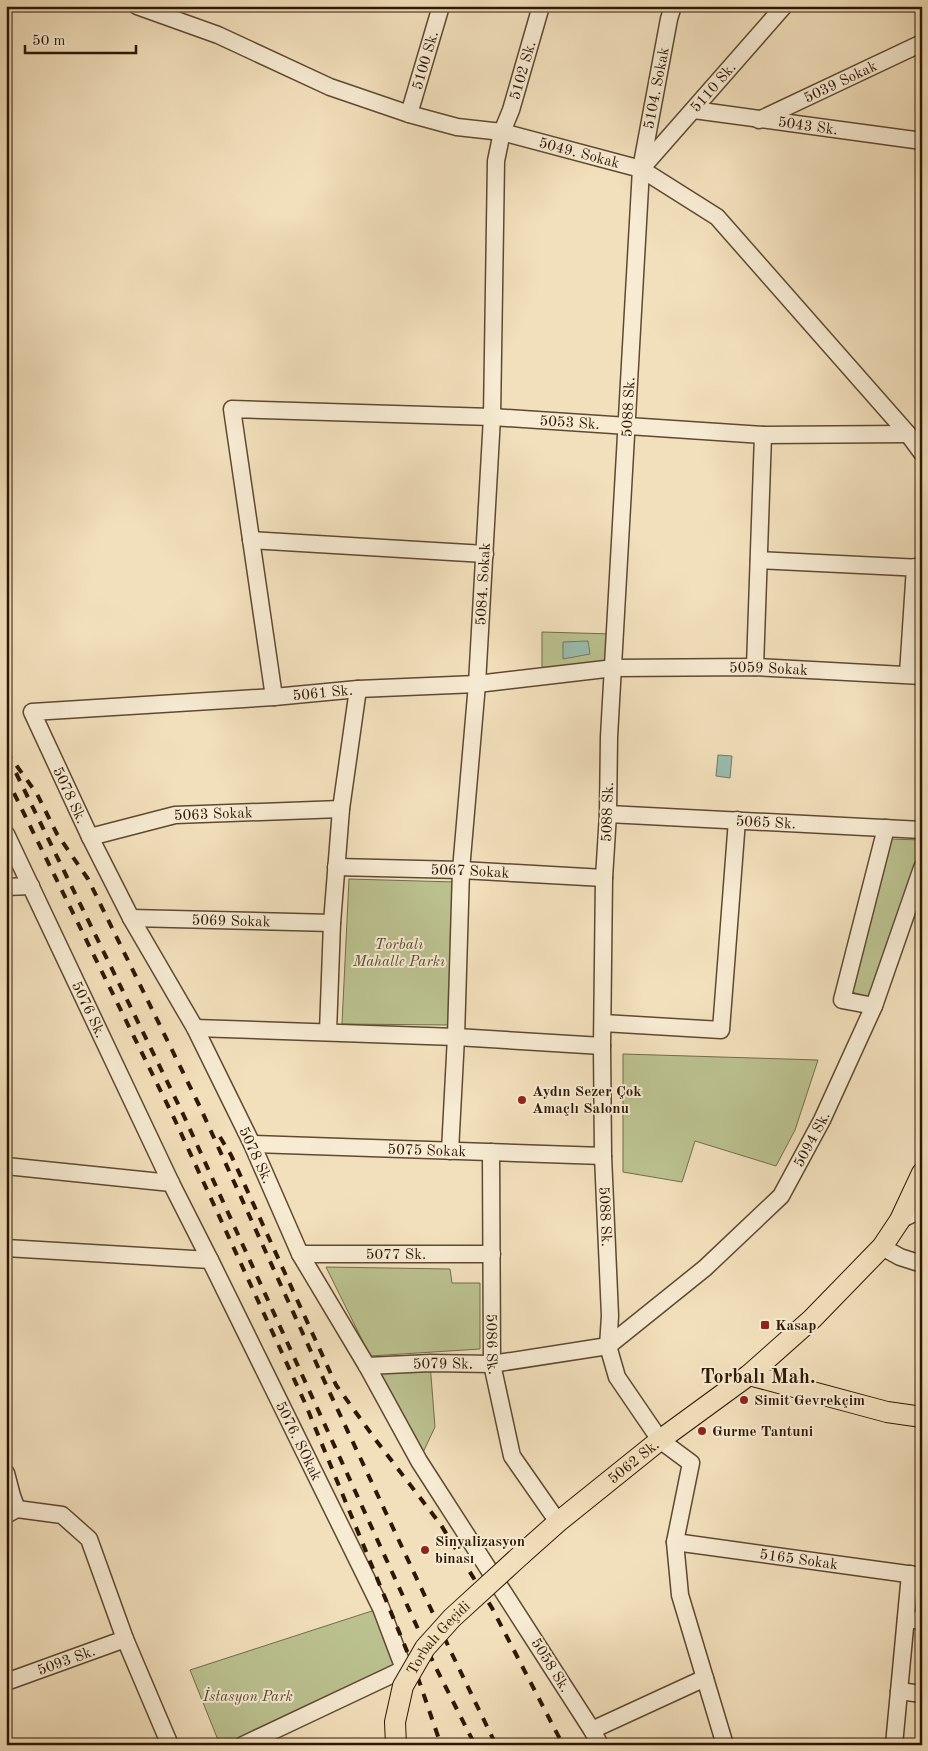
<svg xmlns="http://www.w3.org/2000/svg" width="928" height="1751" viewBox="0 0 928 1751" font-family="'Old Standard TT',serif">
<rect width="100%" height="100%" fill="#f2e0bc"/>
<filter id="stains"><feTurbulence type="fractalNoise" baseFrequency=".004" numOctaves="4"/><feColorMatrix values="0 0 0 0 .2 0 0 0 0 .09 0 0 0 0 .02 0 0 0 .5 -.17"/></filter>
<radialGradient id="worn" r=".72"><stop offset=".6" stop-color="#630" stop-opacity="0"/><stop offset="1" stop-color="#630" stop-opacity=".3"/></radialGradient>
<!-- green -->
<g fill="#bbc290" stroke="#746c49">
<polygon points="542,632 613,634 614,668 542,675"/>
<polygon points="889,839 922,840 922,842 869,997 852,992"/>
<polygon points="349,879 455,882 449,1025 342,1024"/>
<polygon points="623,1054 818,1060 795,1130 776,1166 695,1141 682,1182 623,1172"/>
<polygon points="326,1267 450,1269 452,1283 480,1283 480,1349 370,1356"/>
<polygon points="430,1363 435,1427 419,1461 367,1366"/>
<polygon points="910,1574 922,1576 922,1621 906,1619"/>
<polygon points="381,1608 404,1669 243,1745 220,1745 190,1670"/>
</g>
<!-- water -->
<g fill="#9bbdb0" stroke="#6f7b6a">
<polygon points="588,641 590,654 563,659 563,642"/>
<polygon points="718,755 732,756 730,778 716,776"/>
</g>
<g fill="none" stroke-linecap="round" stroke-linejoin="round">
<defs>
<g id="minor">
<path id="s1" d="M137,6L218,35L330,87L409,114L457,127L502,132L641,169L717,217L908,434L922,453"/>
<path id="s2" d="M673,6L669,19L641,169L609,737L608,814L604,878L602,1046L603,1156L610,1316L608,1346L617,1377L660,1440L691,1463L675,1542L680,1595L725,1745"/>
<path id="s3" d="M694,110L922,141"/>
<path id="s4" d="M409,114L441,6"/>
<path id="s5" d="M759,120L922,43"/>
<path id="s6" d="M641,169L784,6"/>
<polyline points="251,540 485,554"/>
<polyline points="759,560 922,568"/>
<polyline points="755,667 763,435"/>
<polyline points="908,674 915,567"/>
<path id="s7" d="M274,697L232,409L492,417L763,435L908,434"/>
<path id="s8" d="M608,814L922,830"/>
<path id="s9" d="M6,834L171,1183"/>
<path id="s10" d="M90,837L175,815L341,809"/>
<path id="s11" d="M336,867L461,870L604,878"/>
<polyline points="6,887 31,886"/>
<path id="s12" d="M131,918L332,923"/>
<polyline points="874,1006 842,1000 886,828"/>
<polyline points="603,1023 721,1030 737,820"/>
<polyline points="195,1028 456,1037 602,1046"/>
<polyline points="328,1032 332,923 341,809 358,689"/>
<path id="s13" d="M252,1144L603,1156"/>
<path id="s14" d="M450,1151L456,1037L461,870L477,684L492,417L496,161L502,132L511,110L541,6"/>
<path id="s15" d="M491,1152L492,1364L512,1456L558,1522"/>
<polyline points="6,1166 171,1183 210,1260"/>
<polyline points="900,1220 922,1209"/>
<polyline points="882,1247 900,1257 922,1264"/>
<path id="s16" d="M6,1248L210,1260L381,1608L404,1669L243,1745"/>
<path id="s17" d="M300,1254H492"/>
<path id="s18" d="M367,1366L430,1363L492,1364L608,1346L705,1268L781,1196L822,1120L874,1006L922,868"/>
<polyline points="6,1473 12,1496 17,1509"/>
<polyline points="6,1515 17,1509 62,1515 89,1539 125,1639 170,1745"/>
<path id="s19" d="M675,1542L922,1576"/>
<polyline points="906,1619 922,1621"/>
<path id="s20" d="M6,1682L125,1639"/>
<polyline points="899,1691 922,1694"/>
<polyline points="592,1730 705,1678"/>
<path id="s21" d="M600,1745L592,1730L419,1461L367,1366L300,1254L252,1144L195,1028L131,918L90,837L32,712L274,697L358,689L477,684L614,668L755,667L922,676"/>
<polyline points="894,1745 910,1574"/>
</g>
<g id="major">
<polyline points="749,1375 887,1412 922,1417"/>
<path id="s22" d="M522,1554L558,1522L660,1440L749,1375L812,1319L882,1247L900,1220L922,1173"/>
</g>
</defs>
<!-- minor casing -->
<use href="#minor" stroke="#5f4930" stroke-width="19"/>
<!-- major casing -->
<use href="#major" stroke="#2e1702" stroke-width="22"/>
<!-- minor -->
<use href="#minor" stroke="#f7ebd3" stroke-width="16"/>
<!-- major -->
<use href="#major" stroke="#f2e0bc" stroke-width="20"/>
<!-- rail -->
<g stroke="#2e1702" stroke-width="4" stroke-dasharray="9 9" stroke-linecap="butt">
<polyline points="6,751 37,794 57,834 88,879 200,1107 328,1389 452,1654 496,1745"/>
<polyline points="16,773 183,1114 434,1664 475,1745"/>
<polyline points="6,777 174,1118 305,1403 418,1678 441,1745"/>
<polyline points="220,1137 231,1155 336,1385 375,1439 441,1525 492,1608 563,1745"/>
</g>
<defs>
<g id="major-bridge">
<path id="s23" d="M396,1745L395,1722L403,1686L425,1648L452,1618L522,1554"/>
</g>
</defs>
<!-- major-bridge casing -->
<use href="#major-bridge" stroke="#2e1702" stroke-width="22" stroke-linecap="butt"/>
<!-- major-bridge -->
<use href="#major-bridge" stroke="#f2e0bc" stroke-width="20"/>
</g>
<!-- markers -->
<g fill="#8f2418" stroke="#f7ebd3" stroke-width="2">
<circle cx="522" cy="1100" r="5"/>
<rect x="760" y="1320" width="10" height="10" rx="2.5"/>
<circle cx="744" cy="1400" r="5"/>
<circle cx="702" cy="1431" r="5"/>
<circle cx="425" cy="1550" r="5"/>
</g>
<g text-anchor="middle" stroke-width="4" stroke-linejoin="round" paint-order="stroke">
<!-- street labels -->
<g font-size="15" fill="#2e1702" stroke="#f7ebd3">
<text dy="5" stroke="none"><textPath href="#s4" startOffset="56">5100 Sk.</textPath></text>
<text dy="5" stroke="none"><textPath href="#s14" startOffset="1086">5102 Sk.</textPath></text>
<text dy="5" stroke="none"><textPath href="#s5" startOffset="90">5039 Sokak</textPath></text>
<text transform="translate(656 88) rotate(-79)" y="5">5104. Sokak</text>
<text dy="5" stroke="none"><textPath href="#s6" startOffset="109">5110 Sk.</textPath></text>
<text dy="5" stroke="none"><textPath href="#s3" startOffset="115">5043 Sk.</textPath></text>
<text dy="5" stroke="none"><textPath href="#s1" startOffset="468">5049. Sokak</textPath></text>
<text transform="translate(628 407) rotate(-87)" y="5">5088 Sk.</text>
<text dy="5" stroke="none"><textPath href="#s7" startOffset="629">5053 Sk.</textPath></text>
<text dy="5" stroke="none"><textPath href="#s14" startOffset="568">5084. Sokak</textPath></text>
<text dy="5" stroke="none"><textPath href="#s21" startOffset="1919">5059 Sokak</textPath></text>
<text dy="5" stroke="none"><textPath href="#s21" startOffset="1472">5061 Sk.</textPath></text>
<text transform="translate(70 795) rotate(65)" y="5">5078 Sk.</text>
<text transform="translate(607 812) rotate(-88)" y="5">5088 Sk.</text>
<text dy="5" stroke="none"><textPath href="#s10" startOffset="126">5063 Sokak</textPath></text>
<text dy="5" stroke="none"><textPath href="#s8" startOffset="158">5065 Sk.</textPath></text>
<text dy="5" stroke="none"><textPath href="#s11" startOffset="134">5067 Sokak</textPath></text>
<text dy="5" stroke="none"><textPath href="#s12" startOffset="100">5069 Sokak</textPath></text>
<text dy="5" stroke="none"><textPath href="#s9" startOffset="194">5076 Sk.</textPath></text>
<text dy="5" stroke="none"><textPath href="#s18" startOffset="536">5094 Sk.</textPath></text>
<text dy="5" stroke="none"><textPath href="#s13" startOffset="175">5075 Sokak</textPath></text>
<text transform="translate(256 1155) rotate(65)" y="5">5078 Sk.</text>
<text dy="5" stroke="none"><textPath href="#s2" startOffset="1215">5088 Sk.</textPath></text>
<text dy="5" stroke="none"><textPath href="#s17" startOffset="96">5077 Sk.</textPath></text>
<text dy="5" stroke="none"><textPath href="#s15" startOffset="192">5086 Sk.</textPath></text>
<text dy="5" stroke="none"><textPath href="#s18" startOffset="76">5079 Sk.</textPath></text>
<text dy="5" stroke="none"><textPath href="#s16" startOffset="406">5076. SOkak</textPath></text>
<text dy="5" stroke="none"><textPath href="#s22" startOffset="145">5062 Sk.</textPath></text>
<text dy="5" stroke="none"><textPath href="#s19" startOffset="125">5165 Sokak</textPath></text>
<text dy="5" stroke="none"><textPath href="#s23" startOffset="120">Torbalı Geçidi</textPath></text>
<text dy="5" stroke="none"><textPath href="#s20" startOffset="64">5093 Sk.</textPath></text>
<text transform="translate(551 1665) rotate(58)" y="5">5058 Sk.</text>
</g>
<!-- park labels -->
<g font-size="15" font-style="italic" fill="#584a2d" stroke="#f7ebd3">
<text x="399" y="949">Torbalı<tspan x="399" dy="17">Mahalle Parkı</tspan></text>
<text x="248" y="1701">İstasyon Park</text>
</g>
<!-- poi labels -->
<g font-size="15" font-weight="bold" fill="#2e1702" stroke="#f7ebd3" text-anchor="start">
<text x="532" y="1096">Aydın Sezer Çok<tspan x="532" dy="17">Amaçlı Salonu</tspan></text>
<text x="775" y="1330">Kasap</text>
<text x="754" y="1405">Simit Gevrekçim</text>
<text x="712" y="1436">Gurme Tantuni</text>
<text x="435" y="1546">Sinyalizasyon<tspan x="435" dy="17">binası</tspan></text>
</g>
<!-- district labels -->
<g font-size="20" font-weight="bold" fill="#2e1702" stroke="#f7ebd3">
<text x="758" y="1383">Torbalı Mah.</text>
</g>
</g>
<!-- margin -->
<rect width="928" height="1751" fill="none" stroke="#f2e0bc" stroke-width="25"/>
<rect x="8" y="8" width="913" height="1736" fill="none" stroke="#2e1702" stroke-width="2.5"/>
<rect x="12" y="12" width="903" height="1726" fill="none" stroke="#2e1702"/>
<!-- scale -->
<path d="M25 45v8h111v-8" fill="none" stroke="#2e1702" stroke-width="2.5"/>
<text x="32" y="45" font-size="15" fill="#2e1702" stroke="#f7ebd3" stroke-width="4" paint-order="stroke">50 m</text>
<rect width="100%" height="100%" filter="url(#stains)"/>
<rect width="100%" height="100%" fill="url(#worn)"/>
</svg>
